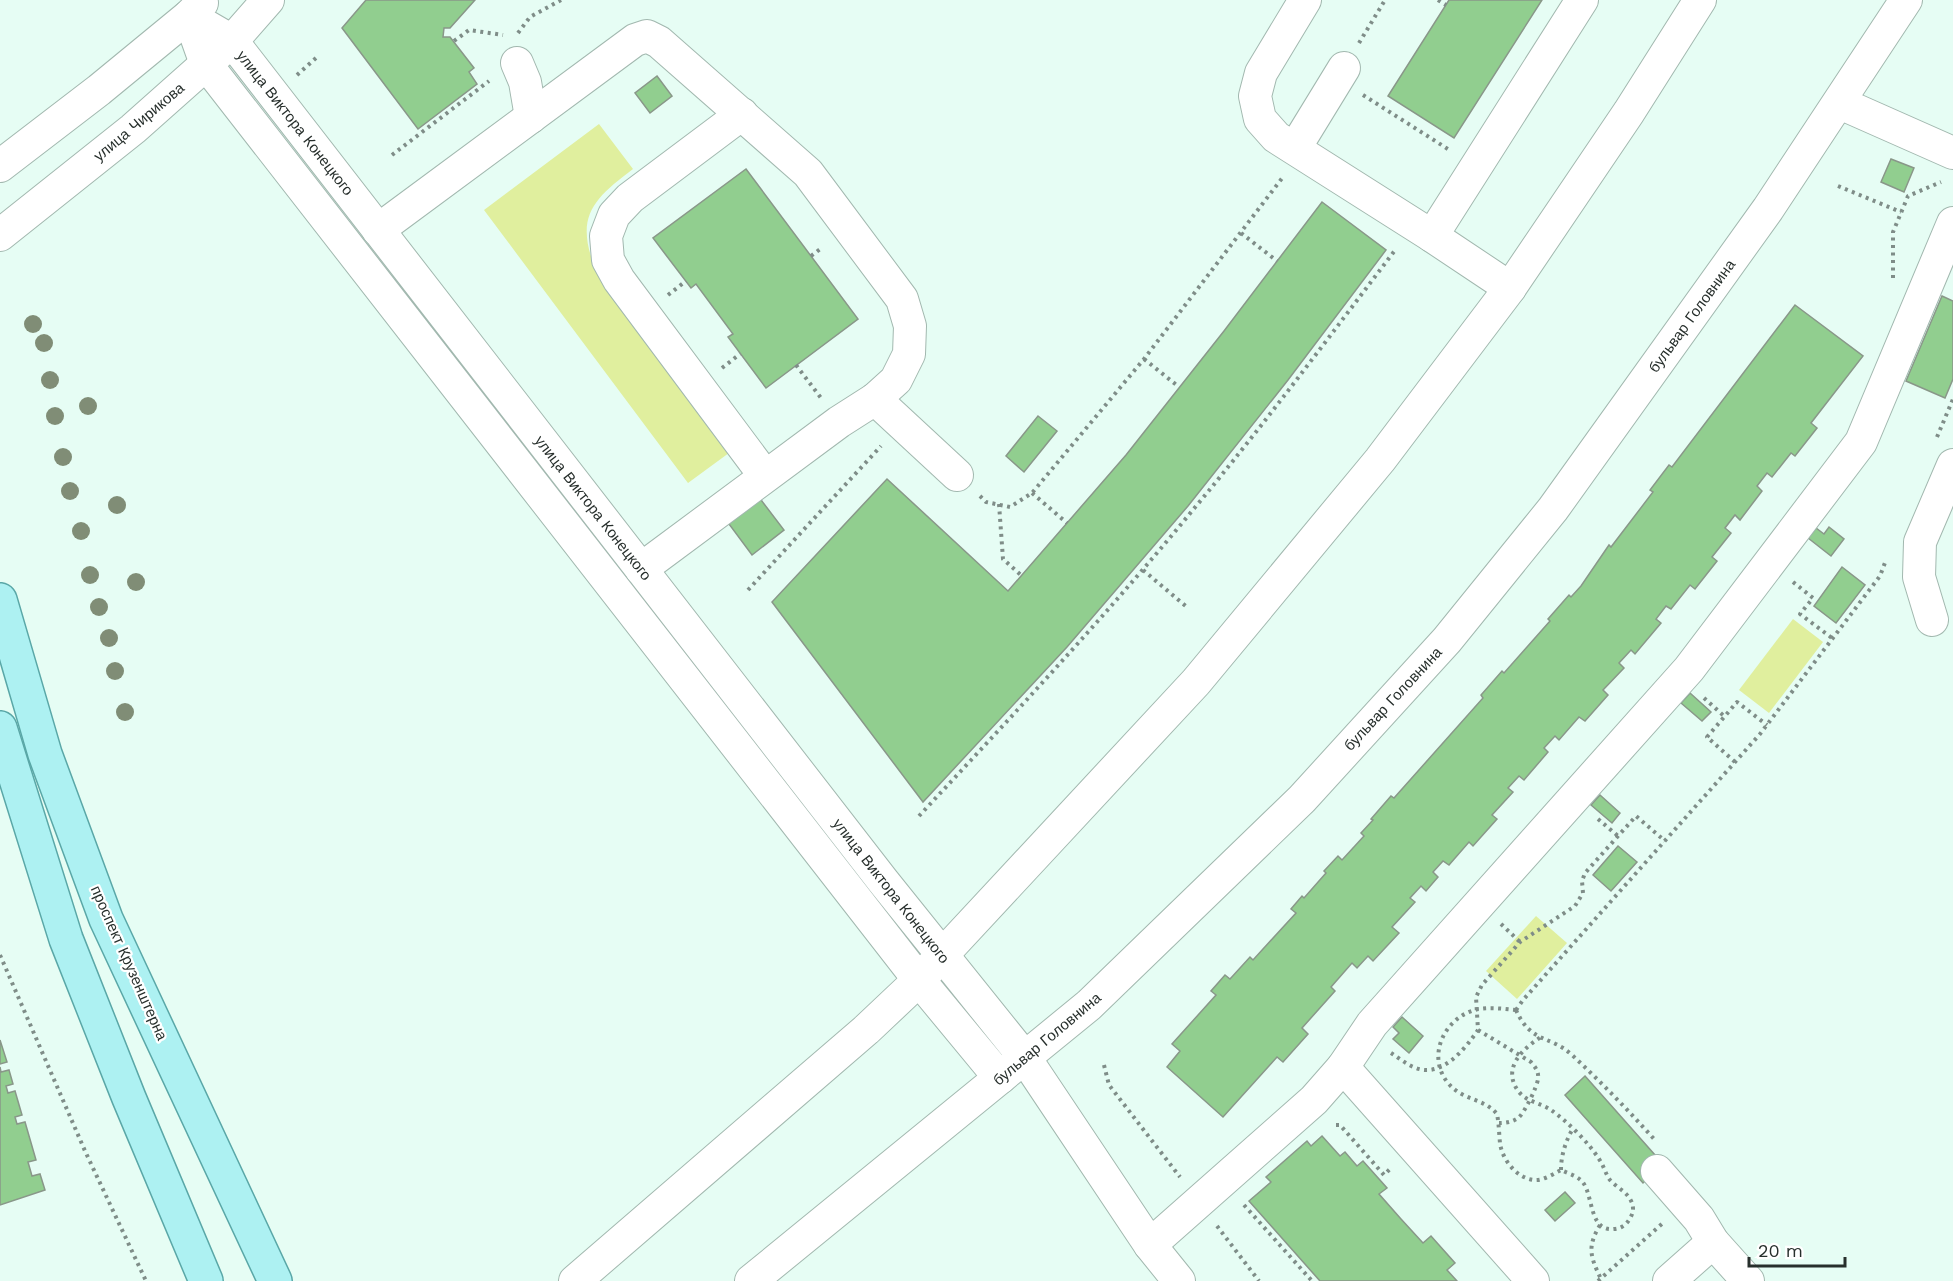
<svg xmlns="http://www.w3.org/2000/svg" width="1953" height="1281" viewBox="0 0 1953 1281" font-family="'Work Sans',sans-serif">
<rect width="100%" height="100%" fill="#e6fdf4"/>
<!-- green -->
<g fill="#e0ef9e">
<path d="M599,124L633,169C595,198 575,215 594,265L733,450L688,483L484,210Z"/>
<polygon points="1793,619 1823,642 1769,713 1739,690"/>
<polygon points="1536,916 1567,943 1517,999 1486,971"/>
</g>
<!-- building -->
<g fill="#91ce8f" stroke="#899789" stroke-width="1.5">
<polygon points="366,0 475,0 450,28 444,28 443,37 450,37 474,68 469,72 477,84 418,129 342,28"/>
<polygon points="1449,0 1542,0 1454,138 1388,96"/>
<polygon points="657,76 672,96 650,113 635,93"/>
<polygon points="1891,159 1914,168 1904,192 1881,182"/>
<polygon points="746,169 858,319 766,388 728,337 733,334 696,284 691,288 653,238"/>
<polygon points="1322,202 1386,250 1288,380 1188,506 1067,647 923,802 772,602 887,479 1008,591 1126,455 1224,331"/>
<polygon points="1942,296 1953,301 1953,379 1945,398 1906,381"/>
<polygon points="1795,305 1863,356 1811,423 1817,428 1795,456 1791,453 1772,477 1767,473 1757,486 1762,491 1740,520 1735,515 1725,528 1731,533 1712,557 1717,561 1695,589 1690,585 1671,609 1666,606 1656,619 1661,623 1635,654 1631,650 1619,663 1624,668 1603,690 1608,695 1585,721 1579,717 1559,740 1555,736 1544,748 1548,752 1524,780 1519,776 1508,788 1513,792 1492,815 1497,819 1473,846 1469,842 1449,865 1443,861 1433,872 1438,877 1426,891 1421,886 1410,898 1415,902 1392,927 1399,933 1373,961 1368,956 1357,968 1352,963 1331,987 1335,991 1302,1028 1308,1034 1283,1062 1277,1057 1223,1117 1167,1067 1180,1051 1172,1044 1216,995 1211,991 1225,975 1230,979 1250,957 1253,960 1296,913 1291,909 1302,896 1304,898 1326,873 1324,871 1338,856 1342,860 1364,836 1361,833 1373,820 1371,819 1391,796 1394,798 1483,698 1481,695 1502,671 1504,673 1550,621 1548,619 1569,595 1571,597 1581,586 1609,545 1611,547 1653,492 1650,490 1669,465 1672,467"/>
<polygon points="1038,416 1057,431 1024,472 1006,456"/>
<polygon points="758,496 784,530 752,555 726,520"/>
<polygon points="1829,527 1844,539 1831,556 1808,538 1816,528 1824,534"/>
<polygon points="1842,567 1865,585 1836,623 1814,606"/>
<polygon points="1690,693 1711,712 1702,721 1681,703"/>
<polygon points="1600,795 1620,813 1612,823 1591,805"/>
<polygon points="1618,846 1637,862 1611,891 1593,875"/>
<polygon points="1402,1017 1423,1036 1409,1053 1393,1039 1399,1033 1393,1027"/>
<polygon points="0,1040 7,1062 0,1064"/>
<polygon points="0,1067 1,1072 9,1070 13,1084 6,1086 8,1093 15,1091 22,1115 15,1117 17,1124 25,1122 36,1160 28,1162 32,1176 40,1174 45,1190 0,1205"/>
<polygon points="1585,1076 1663,1164 1643,1183 1565,1095"/>
<polygon points="1322,1136 1340,1156 1345,1152 1357,1166 1363,1161 1387,1188 1379,1194 1401,1219 1423,1243 1431,1236 1455,1263 1447,1270 1457,1281 1320,1281 1249,1201 1271,1182 1266,1177 1307,1141 1311,1146"/>
<polygon points="1565,1192 1575,1203 1555,1221 1545,1210"/>
</g>
<g fill="none" stroke-linecap="round" stroke-linejoin="round">
<defs>
<g id="minor">
<polyline points="1305,0 1261,73 1255,96 1260,119 1276,137 1432,236 1510,288"/>
<polyline points="517,63 525,82 531,117"/>
<polyline points="1840,103 1953,153"/>
<polyline points="742,114 630,198 614,215 606,236 608,260 619,280 765,476"/>
<polyline points="1295,148 1344,68"/>
<polyline points="0,166 99,90 189,16 202,3"/>
<polyline points="378,230 635,40 647,36 659,42 808,173 902,299 910,326 909,354 896,380 875,399 839,422 641,569"/>
<polyline points="0,235 133,129 232,41 268,0"/>
<polyline points="1432,236 1582,0"/>
<polyline points="875,399 957,475"/>
<polyline points="1932,620 1919,577 1920,542 1953,465"/>
<polyline points="1343,1067 1533,1281"/>
<polyline points="1000,1078 919,980 206,64 189,16 232,41 883,881 1025,1058 1150,1245 1179,1281"/>
<polyline points="1657,1171 1699,1219 1713,1242 1748,1281"/>
<polyline points="1150,1245 1314,1100 1343,1067 1372,1024 1689,669 1861,442 1953,223"/>
<polyline points="575,1281 866,1030 919,980 1196,682 1380,460 1510,288 1629,112 1700,0"/>
<polyline points="751,1281 1089,1005 1302,799 1447,640 1553,509 1768,209 1906,0"/>
<polyline points="1669,1281 1713,1242"/>
</g>
<g id="major">
<polyline points="0,600 45,754 106,919 275,1281"/>
<polyline points="0,728 66,939 129,1098 206,1281"/>
</g>
</defs>
<!-- minor casing -->
<use href="#minor" stroke="#a2b8af" stroke-width="34"/>
<!-- major casing -->
<use href="#major" stroke="#5aa7a7" stroke-width="36"/>
<!-- path -->
<g stroke="#7f8d88" stroke-width="4" stroke-dasharray="3 4.5" stroke-linecap="butt">
<polyline points="1438,0 1446,5"/>
<polyline points="518,33 530,17 561,0"/>
<polyline points="454,41 469,30 503,35"/>
<polyline points="1359,43 1385,0"/>
<polyline points="297,75 317,57"/>
<polyline points="1363,95 1451,151"/>
<polyline points="392,155 489,81"/>
<polyline points="1838,186 1901,212"/>
<polyline points="1241,233 1277,261"/>
<polyline points="811,256 823,247"/>
<polyline points="1893,278 1893,232 1908,196 1941,182"/>
<polyline points="668,295 686,281"/>
<polyline points="1144,359 1179,387"/>
<polyline points="796,365 821,398"/>
<polyline points="722,368 740,354"/>
<polyline points="1937,437 1953,399"/>
<polyline points="1032,493 1067,523"/>
<polyline points="980,496 986,502 1010,507 1032,493 1144,359 1283,177"/>
<polyline points="999,504 1003,559 1022,576"/>
<polyline points="1143,570 1188,608"/>
<polyline points="1793,582 1813,598 1800,614 1832,638"/>
<polyline points="748,590 881,446"/>
<polyline points="1704,698 1725,717"/>
<polyline points="1735,762 1707,737 1737,702 1767,725"/>
<path d="M919,816C1012,716 1105,617 1192,511C1263,426 1329,337 1396,249"/>
<polyline points="1598,819 1618,836"/>
<polyline points="1501,924 1520,942"/>
<polyline points="0,955 85,1151 146,1281"/>
<polyline points="1516,1010 1523,1000 1760,734 1880,576 1886,560"/>
<path d="M1516,1010C1504,1009 1492,1007 1479,1009C1446,1015 1425,1055 1448,1083C1463,1101 1484,1098 1497,1114C1499,1124 1499,1134 1500,1143C1502,1159 1516,1178 1534,1180C1543,1181 1553,1174 1561,1170C1569,1174 1579,1176 1584,1184C1593,1198 1590,1232 1614,1229C1620,1229 1626,1225 1629,1220C1633,1214 1634,1209 1632,1203C1628,1192 1617,1188 1610,1180C1605,1173 1604,1166 1599,1159C1589,1143 1567,1121 1551,1110C1541,1103 1527,1102 1519,1092C1501,1069 1522,1049 1541,1037"/>
<path d="M1516,1010C1531,1044 1551,1035 1572,1055C1601,1082 1628,1110 1654,1139"/>
<path d="M1478,1030L1531,1062C1535,1067 1539,1071 1538,1079C1537,1087 1524,1114 1518,1118C1512,1122 1506,1123 1499,1123"/>
<path d="M1391,1053C1399,1058 1407,1065 1416,1068C1442,1078 1465,1049 1478,1030L1476,997L1482,985L1520,942L1575,906L1583,893L1582,881L1585,873L1636,816L1665,841"/>
<polyline points="1104,1065 1109,1085 1180,1177"/>
<polyline points="1336,1125 1340,1125 1384,1175 1390,1169"/>
<path d="M1561,1170C1561,1156 1565,1143 1572,1130"/>
<polyline points="1244,1205 1312,1281"/>
<path d="M1600,1225C1587,1247 1590,1256 1601,1279"/>
<polyline points="1217,1226 1259,1281"/>
<polyline points="1598,1281 1663,1223"/>
</g>
<!-- minor -->
<use href="#minor" stroke="#fff" stroke-width="32"/>
<!-- major -->
<use href="#major" stroke="#adf1f2" stroke-width="33"/>
</g>
<!-- trees -->
<g fill="#808d76">
<circle cx="33" cy="324" r="9"/>
<circle cx="44" cy="343" r="9"/>
<circle cx="50" cy="380" r="9"/>
<circle cx="88" cy="406" r="9"/>
<circle cx="55" cy="416" r="9"/>
<circle cx="63" cy="457" r="9"/>
<circle cx="70" cy="491" r="9"/>
<circle cx="117" cy="505" r="9"/>
<circle cx="81" cy="531" r="9"/>
<circle cx="90" cy="575" r="9"/>
<circle cx="136" cy="582" r="9"/>
<circle cx="99" cy="607" r="9"/>
<circle cx="109" cy="638" r="9"/>
<circle cx="115" cy="671" r="9"/>
<circle cx="125" cy="712" r="9"/>
</g>
<g text-anchor="middle" stroke-width="4.5" stroke-linejoin="round" paint-order="stroke">
<!-- street labels -->
<g font-size="15" fill="#272f2c" stroke="#fff">
<text transform="translate(139 122) rotate(-40)" y="5">улица Чирикова</text>
<text transform="translate(295 123) rotate(52)" y="5">улица Виктора Конецкого</text>
<text transform="translate(1692 316) rotate(-54)" y="5">бульвар Головнина</text>
<text transform="translate(593 508) rotate(52)" y="5">улица Виктора Конецкого</text>
<text transform="translate(1393 699) rotate(-47)" y="5">бульвар Головнина</text>
<text transform="translate(891 891) rotate(52)" y="5">улица Виктора Конецкого</text>
<text transform="translate(129 963) rotate(66)" y="5">проспект Крузенштерна</text>
<text transform="translate(1047 1039) rotate(-40)" y="5">бульвар Головнина</text>
</g>
</g>
<!-- scale -->
<path d="M1749 1257v9h96v-9" fill="none" stroke="#272f2c" stroke-width="3"/>
<text x="1758" y="1257" font-size="18" fill="#272f2c" stroke="#ffffff" stroke-width="4.5" paint-order="stroke">20 m</text>
</svg>
